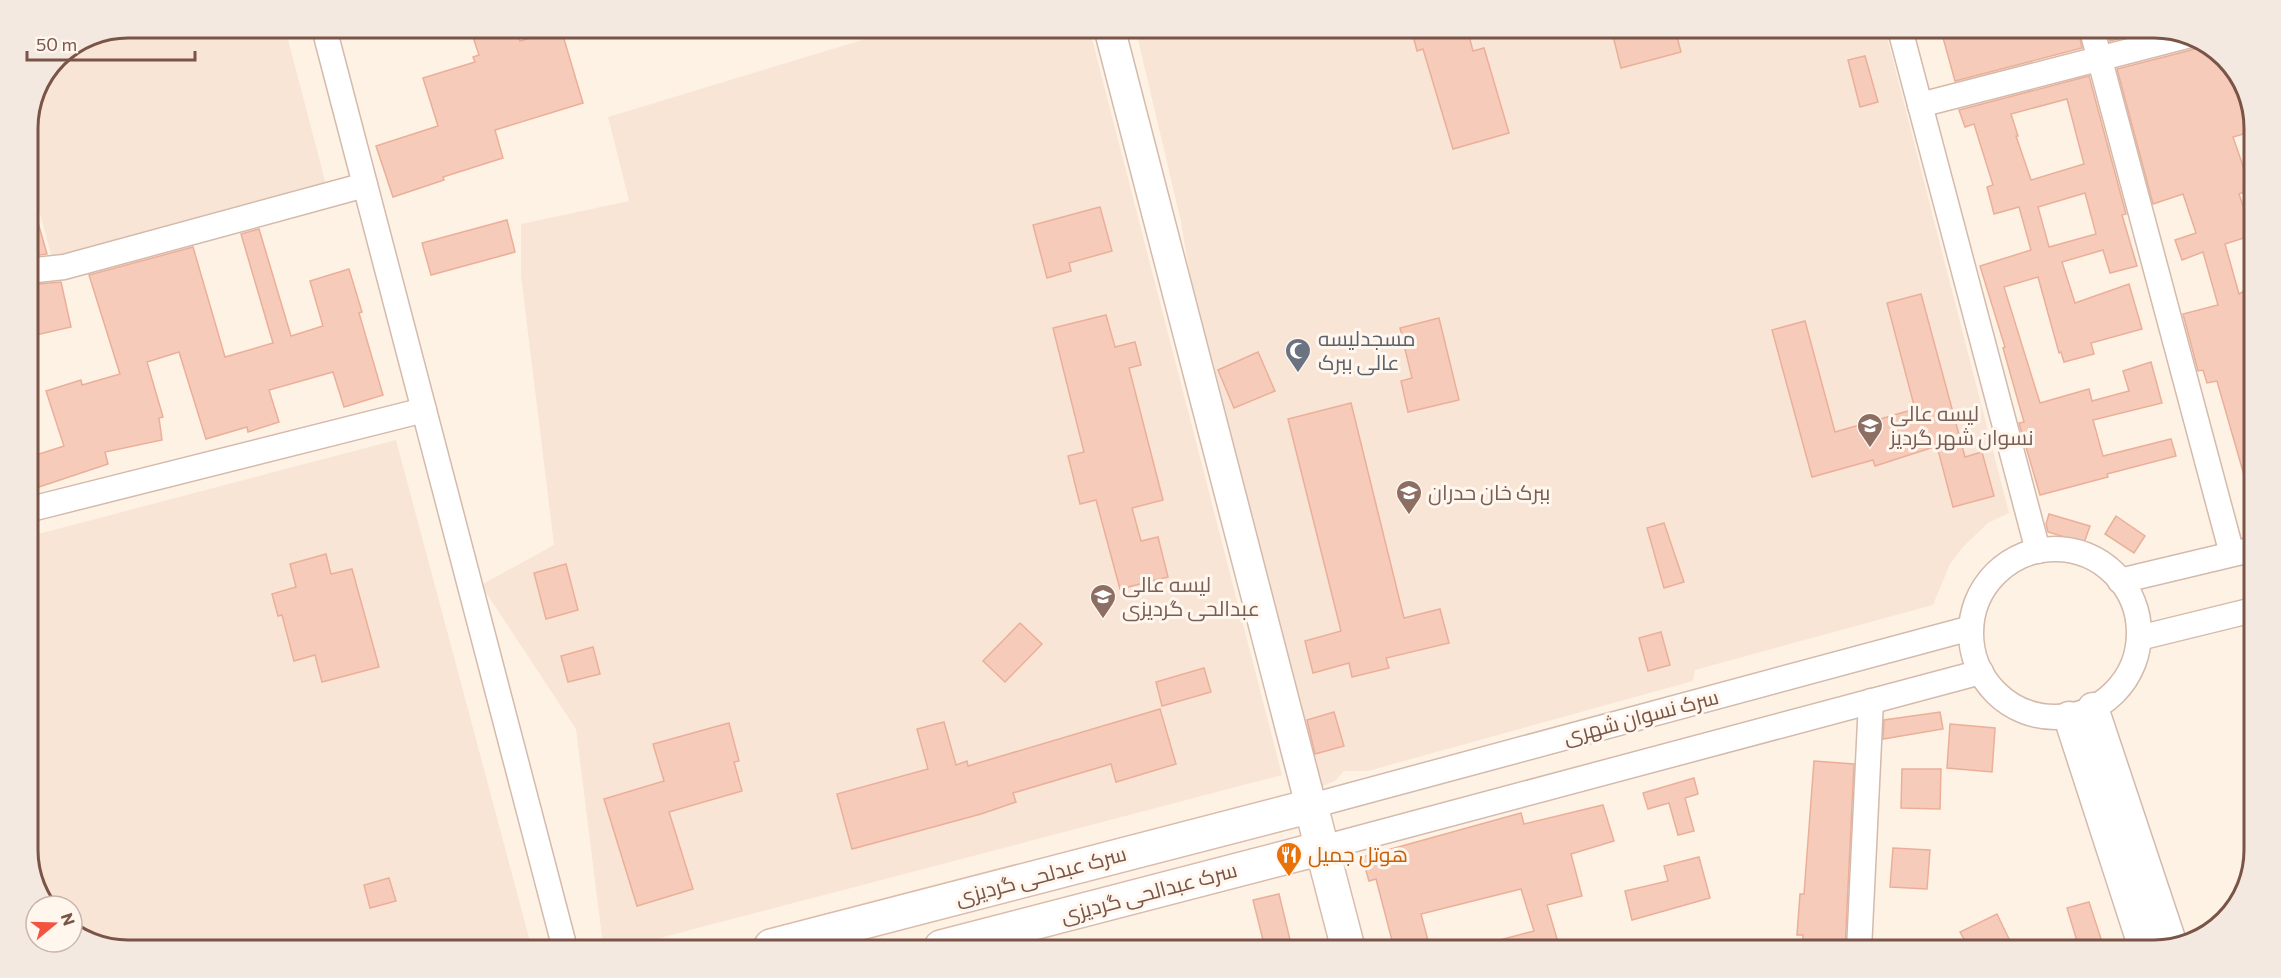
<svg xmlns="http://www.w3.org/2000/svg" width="2281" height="978" viewBox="0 0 2281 978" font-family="Commissioner,Cairo,sans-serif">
<rect width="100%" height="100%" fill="#fef2e5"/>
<!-- residential -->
<g fill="#f9e5d6">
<polygon points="128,27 285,28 328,192 54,266 27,165 27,122 57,56 90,35"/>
<polygon points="895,30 1090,31 1282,775 633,945 603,945 576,729 481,585 554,545 521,276 521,224 629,201 608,117"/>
<polygon points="1136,31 1886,33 2009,513 1988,523 1962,548 1950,564 1933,605 1695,670 1693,681 1368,771 1344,771 1336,780 1315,790 1214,422 1181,222"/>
<polygon points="396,440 531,945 90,943 72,930 72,906 46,906 27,857 27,537"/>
</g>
<!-- building -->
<g fill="#f7cbba" stroke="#ebaf99" stroke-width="1.5" fill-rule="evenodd">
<polygon points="470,28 516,28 520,41 561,29 583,103 495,130 503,158 443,177 444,180 393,197 376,146 438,126 423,78 475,62 473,57 479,55"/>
<polygon points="1412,32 1468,32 1473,51 1484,48 1509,133 1453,149 1423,49 1417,51"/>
<polygon points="1612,32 1676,33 1681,52 1621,68"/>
<polygon points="1942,34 2079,34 2082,48 1955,81"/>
<polygon points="2108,34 2137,34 2110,41"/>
<polygon points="2202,43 2237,72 2254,122 2254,131 2233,137 2251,189 2239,194 2253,235 2225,244 2239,294 2252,286 2250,482 2246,482 2217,381 2207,383 2203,370 2198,371 2183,314 2218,305 2203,252 2182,260 2175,240 2196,233 2183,194 2153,204 2117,69 2195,49"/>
<polygon points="1865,56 1878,102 1860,107 1848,60"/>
<path d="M2089,76L2126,214L2122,215L2137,266L2110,273L2103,250L2062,262L2075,303L2129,284L2142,329L2091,343L2094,354L2064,362L2061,352L2059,353L2038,277L2004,287L2040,403L2089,389L2092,401L2129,391L2123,371L2151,362L2162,403L2093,420L2103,456L2171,439L2176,456L2107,474L2108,477L2040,495L2019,423L2024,422L2003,348L2005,347L1980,266L2031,250L2019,207L1994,214L1987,187L1993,185L1974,124L1965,127L1959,110ZM2067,99L2084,164L2031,180L2016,136H2018L2011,114ZM2085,193L2096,234L2049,247L2038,207Z"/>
<polygon points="32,202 47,254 27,257 27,203"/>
<polygon points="1100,207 1112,251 1069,263 1071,271 1047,278 1033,225"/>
<polygon points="507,220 515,252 431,275 422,243"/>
<polygon points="259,229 291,336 323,326 310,281 349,269 362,312 359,313 383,395 344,407 333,372 269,390 279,422 248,432 247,427 206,439 179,352 147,362 163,417 159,418 162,440 105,452 108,464 36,488 27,458 64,446 46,391 81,380 82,385 120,374 89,275 193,247 225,357 273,343 241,234"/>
<polygon points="61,282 71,327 27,337 27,285"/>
<polygon points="1921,294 1965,457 1982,452 1994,496 1953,507 1937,446 1875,466 1873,460 1812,477 1772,330 1805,321 1835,432 1915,409 1887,303"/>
<polygon points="1106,315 1115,347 1135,342 1141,365 1129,368 1163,500 1132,508 1141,541 1158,537 1168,577 1120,589 1096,500 1080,504 1068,456 1084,452 1053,328"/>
<polygon points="1439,318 1459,400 1408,412 1401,381 1412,378 1400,328"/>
<polygon points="1258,352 1275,391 1234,408 1218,370"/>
<polygon points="1351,403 1404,618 1440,609 1449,643 1386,658 1389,668 1352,677 1349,663 1313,673 1305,641 1341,631 1288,419"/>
<polygon points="2049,514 2090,526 2084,543 2048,532 2046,524"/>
<polygon points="2116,516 2145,536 2134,553 2105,534"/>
<polygon points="1664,523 1684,582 1664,588 1647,528"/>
<polygon points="326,554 331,574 352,569 379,667 322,682 315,655 294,661 282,615 278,616 272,594 296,587 290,564"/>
<polygon points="566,564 578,610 546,619 534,573"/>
<polygon points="1020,623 1042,644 1005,682 983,661"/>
<polygon points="1661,632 1670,665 1648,671 1639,638"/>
<polygon points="593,647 600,674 568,682 561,656"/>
<polygon points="1204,668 1211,692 1162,706 1156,682"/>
<polygon points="1160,709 1176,764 1116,782 1111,764 1013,793 1016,802 981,814 852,849 837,794 928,769 917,729 944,722 956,765 967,761 968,766"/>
<polygon points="1334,712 1344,746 1315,754 1307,720"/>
<polygon points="1940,712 1943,729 1883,739 1884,720"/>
<polygon points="729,723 739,761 734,762 742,791 669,812 693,889 637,906 604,799 664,781 653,744"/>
<polygon points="1950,724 1995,728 1992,772 1947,768"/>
<polygon points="1814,761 1854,764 1845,950 1802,950 1803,935 1797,935 1800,894 1804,894"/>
<polygon points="1902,769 1941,769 1940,809 1901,808"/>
<polygon points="1694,778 1698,794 1685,798 1694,831 1678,835 1669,803 1648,809 1643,793"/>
<polygon points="1603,805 1614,841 1571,854 1582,896 1547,905 1560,949 1489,949 1488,943 1534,931 1521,889 1421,914 1430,948 1394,948 1376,879 1369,881 1362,857 1521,813 1524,824"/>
<polygon points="1893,848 1930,850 1927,889 1890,887"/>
<polygon points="1699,857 1710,898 1632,920 1625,891 1668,881 1664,866"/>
<polygon points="389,878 396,901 370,908 364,885"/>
<polygon points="1279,894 1292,948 1265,948 1253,900"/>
<polygon points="2089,902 2105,951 2080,951 2067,908"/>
<polygon points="1997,914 2011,943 1995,950 1970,950 1960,932"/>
</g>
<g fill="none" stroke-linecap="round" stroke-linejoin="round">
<defs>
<g id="minor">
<polyline points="324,28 564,945"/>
<polyline points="1901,33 2038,551"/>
<polyline points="2093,34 2232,554"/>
<polyline points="1920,105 2191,35"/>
<polyline points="27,271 64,267 365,185"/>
<polyline points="27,510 424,410"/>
<circle cx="2055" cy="633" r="84"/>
<polyline points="2120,581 2250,550"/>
<polyline points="2139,638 2249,611"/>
<polyline points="1311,806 1971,628"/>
<polyline points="1322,848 1981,672"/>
<polyline points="1859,950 1871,701"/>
</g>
<g id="tertiary">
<polyline points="1110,31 1311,806"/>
<polyline points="2093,708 2172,945"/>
<polyline points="2069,717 2145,951"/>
</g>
<g id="secondary">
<polyline points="771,946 1311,806 1348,948"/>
<polyline points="941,947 1322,848"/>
</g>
</defs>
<!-- minor casing -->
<use href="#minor" stroke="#d4baac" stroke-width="27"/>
<!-- tertiary casing -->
<use href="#tertiary" stroke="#d4baac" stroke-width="33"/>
<!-- secondary casing -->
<use href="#secondary" stroke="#dabbac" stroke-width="36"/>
<!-- minor -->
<use href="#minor" stroke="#fff" stroke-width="24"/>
<!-- tertiary -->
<use href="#tertiary" stroke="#fff" stroke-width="30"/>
<!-- secondary -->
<use href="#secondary" stroke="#fff" stroke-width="33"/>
</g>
<!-- icons -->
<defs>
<symbol id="mosque-pin" viewBox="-11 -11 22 30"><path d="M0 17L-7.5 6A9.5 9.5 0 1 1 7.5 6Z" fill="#6b7280" stroke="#fff6ee"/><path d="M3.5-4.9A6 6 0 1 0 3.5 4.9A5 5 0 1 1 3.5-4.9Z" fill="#fff"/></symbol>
<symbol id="school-pin" viewBox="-11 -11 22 30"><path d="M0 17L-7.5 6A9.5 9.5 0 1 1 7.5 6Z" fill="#8d6e63" stroke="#fff6ee"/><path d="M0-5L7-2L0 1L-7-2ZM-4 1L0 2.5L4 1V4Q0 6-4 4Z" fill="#fff"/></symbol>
<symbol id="restaurant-pin" viewBox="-11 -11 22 30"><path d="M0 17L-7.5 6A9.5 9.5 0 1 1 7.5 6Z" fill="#e8710a" stroke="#fff6ee"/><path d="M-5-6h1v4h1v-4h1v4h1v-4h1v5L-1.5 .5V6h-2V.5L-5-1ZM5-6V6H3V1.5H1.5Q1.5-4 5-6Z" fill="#fff"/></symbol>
</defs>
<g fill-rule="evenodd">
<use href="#mosque-pin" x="1283" y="336" width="30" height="40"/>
<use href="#school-pin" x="1855" y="411" width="30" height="40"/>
<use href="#school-pin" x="1394" y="478" width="30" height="40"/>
<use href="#school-pin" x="1088" y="582" width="30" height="40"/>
<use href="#restaurant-pin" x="1274" y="840" width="30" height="40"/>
</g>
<g text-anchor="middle" stroke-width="6" stroke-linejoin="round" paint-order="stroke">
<!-- worship labels -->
<g font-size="21" fill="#5b616d" stroke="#fff6ee" text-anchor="start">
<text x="1318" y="346">مسجدلیسه<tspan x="1318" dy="24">عالی ببرک</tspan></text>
</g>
<!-- education labels -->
<g font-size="21" fill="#785e54" stroke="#fff6ee" text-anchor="start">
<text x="1890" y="421">لیسه عالی<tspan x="1890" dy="24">نسوان شهر گردیز</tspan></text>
<text x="1428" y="500">ببرک خان حدران</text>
<text x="1122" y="592">لیسه عالی<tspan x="1122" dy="24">عبدالحی گردیزی</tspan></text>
</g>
<!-- street labels -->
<g font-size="21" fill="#7a5447" stroke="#fff6ee">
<text transform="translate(1641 717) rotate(-15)" y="7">سرک نسوان شهری</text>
<text transform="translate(1041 876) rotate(-15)" y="7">سرک عبدلحی گردیزی</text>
<text transform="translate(1149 893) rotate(-15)" y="7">سرک عبدالحی گردیزی</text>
</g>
<!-- food labels -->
<g font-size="21" fill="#c56008" stroke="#fff6ee" text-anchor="start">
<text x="1308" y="862">هوتل جمیل</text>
</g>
</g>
<!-- crop -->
<path d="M0 0H2281V978H0ZM128 38H2154A90 90 0 0 1 2244 128V850A90 90 0 0 1 2154 940H128A90 90 0 0 1 38 850V128A90 90 0 0 1 128 38Z" fill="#f4e9e1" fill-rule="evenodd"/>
<path fill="none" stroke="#7a5447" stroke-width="3" d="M128 38H2154A90 90 0 0 1 2244 128V850A90 90 0 0 1 2154 940H128A90 90 0 0 1 38 850V128A90 90 0 0 1 128 38Z"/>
<!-- north arrow -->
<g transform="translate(54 924) rotate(71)"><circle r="28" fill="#fff6ee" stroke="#cab5ab" stroke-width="1.5"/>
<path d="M0-4.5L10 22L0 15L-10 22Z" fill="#f4533f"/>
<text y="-9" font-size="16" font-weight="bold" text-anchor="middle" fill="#7a5447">N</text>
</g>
<!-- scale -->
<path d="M27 51v9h168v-9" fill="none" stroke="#7a5447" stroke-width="3"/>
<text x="36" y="51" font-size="18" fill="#7a5447" stroke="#fff6ee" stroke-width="4.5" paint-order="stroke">50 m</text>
</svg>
